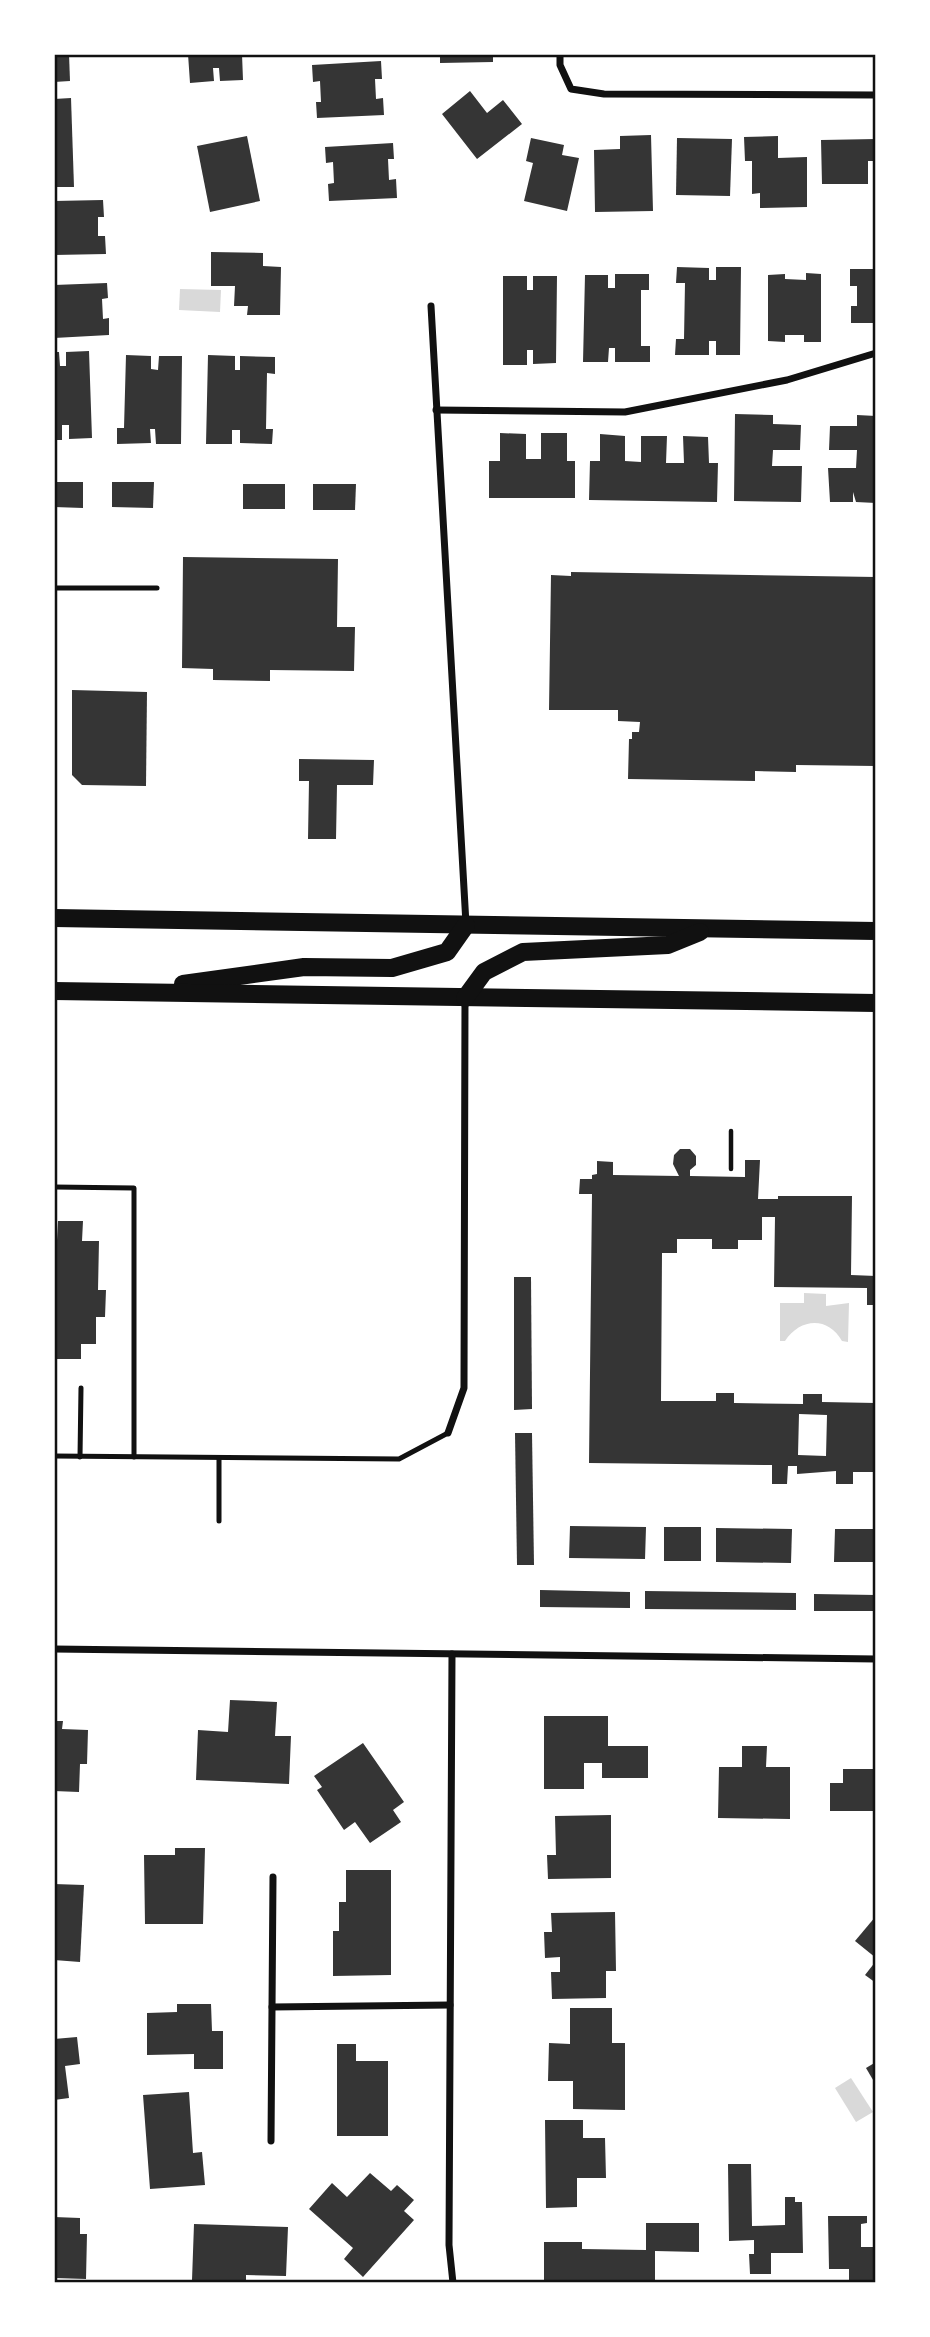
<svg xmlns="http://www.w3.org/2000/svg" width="930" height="2337" viewBox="0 0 930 2337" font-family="'DM Sans',sans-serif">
<rect width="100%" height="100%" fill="#fff"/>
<!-- water -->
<g fill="#d9d9d9">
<polygon points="180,289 221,290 220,312 179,310"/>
<path d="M804,1293L826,1294V1306L849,1303L848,1342L842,1341C828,1316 800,1318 785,1341H780V1303H804Z"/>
<polygon points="851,2078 873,2112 856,2122 835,2088"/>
</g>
<!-- building -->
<g fill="#353535" fill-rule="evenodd">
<polygon points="54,54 69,54 70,81 54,82"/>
<polygon points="188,54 242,54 243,80 220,81 219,68 213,68 214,81 190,83"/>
<polygon points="440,54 493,54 493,62 440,63"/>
<polygon points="381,61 382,79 375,79 376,99 383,98 384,115 317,118 316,102 321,102 320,81 313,82 312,65"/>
<polygon points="470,91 487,113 503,100 522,124 477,159 442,114"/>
<polygon points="71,98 74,187 54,187 54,99"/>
<polygon points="651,135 653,211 595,212 594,150 620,149 620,136"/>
<polygon points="247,136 260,201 210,212 197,146"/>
<polygon points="778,136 778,158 807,157 807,207 760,208 760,193 752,194 752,161 745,161 744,137"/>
<polygon points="531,138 564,145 562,155 579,158 567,211 524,201 533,163 526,161"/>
<polygon points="677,138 732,139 730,196 676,195"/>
<polygon points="876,139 876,161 868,161 868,184 822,184 821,140"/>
<polygon points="393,143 394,159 388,159 389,180 396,179 397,198 329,201 328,184 334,183 333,162 326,163 325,147"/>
<polygon points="103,200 104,217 98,217 98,236 105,236 106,254 54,255 54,201"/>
<polygon points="211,252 263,253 263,266 281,267 280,315 247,315 248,306 234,306 235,286 211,286"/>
<polygon points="677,267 709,268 709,280 716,280 716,267 741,267 740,355 716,355 716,341 709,341 709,355 675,355 676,339 684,339 685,283 676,283"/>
<polygon points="850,269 876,269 876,323 851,323 851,306 857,306 857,286 850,286"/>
<polygon points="806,273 821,274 821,342 804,342 804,335 785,335 785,342 768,341 768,275 785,274 785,279 806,280"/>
<polygon points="615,274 649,274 649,290 641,290 641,346 650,346 650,362 615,362 615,348 609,348 608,362 583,362 585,275 608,275 608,288 615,288"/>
<polygon points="503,276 527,276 527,290 533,290 533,276 557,276 556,363 533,364 533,350 527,350 527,365 503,365"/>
<polygon points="107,283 108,298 102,299 103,319 109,318 109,335 54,338 54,285"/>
<polygon points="89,351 92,438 69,439 69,425 62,425 62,440 54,440 54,352 59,352 60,366 66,366 66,352"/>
<polygon points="126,355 151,356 151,369 158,370 159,356 182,356 181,444 156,444 155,429 150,429 151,443 117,444 117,428 124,428"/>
<polygon points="208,355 235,356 235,370 240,370 240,356 275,357 275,374 267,373 266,429 273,429 272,444 240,443 240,430 232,430 232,444 206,444"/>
<polygon points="735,414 773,415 773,424 801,425 800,450 773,450 772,466 802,466 801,502 734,501"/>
<polygon points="857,415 876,416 876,503 856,502 853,492 853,502 830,502 828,468 856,468 857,450 829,450 830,426 857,426"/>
<polygon points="500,433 526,434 526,459 541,459 541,433 567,433 567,461 575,461 575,498 489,498 489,461 500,461"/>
<polygon points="600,434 625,436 625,461 641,462 641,436 667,436 666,463 684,463 683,436 708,437 709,463 718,463 717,502 589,500 590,461 600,461"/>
<polygon points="54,482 83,482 83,508 54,507"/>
<polygon points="112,482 154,482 153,508 112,507"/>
<rect x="243" y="484" width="42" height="25"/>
<polygon points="313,484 356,484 355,510 313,510"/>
<polygon points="183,557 338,559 337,627 355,627 354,671 270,670 270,681 213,680 213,669 182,668"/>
<polygon points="571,572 876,577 876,766 796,765 796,772 755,771 755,781 628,779 629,739 632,739 632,732 639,732 640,722 618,721 618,710 549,710 551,575 571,576"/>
<polygon points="72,690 147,692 146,786 82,785 72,775"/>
<polygon points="299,759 374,760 373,785 337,785 336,839 308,839 309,781 299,781"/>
<path d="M680,1149H690L696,1156V1165L690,1170V1176L745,1177V1160H760L758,1199H778V1196H852L851,1275L876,1276V1305H867V1288L774,1287L775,1217H762V1240H738V1249H712V1239H677V1253H662L661,1401H716V1393H734V1403L803,1404V1394H822V1402L876,1403V1472H853V1484H836V1471L797,1474V1466H788L787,1484H772V1465L589,1463L592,1194H579L580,1179H592V1175L597,1174V1161L613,1162V1175L679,1176L673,1164L674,1155ZM799,1414L827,1415L826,1456L798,1455Z"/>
<polygon points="58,1221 83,1221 82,1241 99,1241 98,1290 106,1290 105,1317 96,1317 96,1344 81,1344 81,1359 55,1359 54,1240 57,1240"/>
<polygon points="514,1277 531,1277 532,1409 514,1410"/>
<polygon points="515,1433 532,1433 534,1565 517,1565"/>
<polygon points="570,1526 646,1527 645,1559 569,1558"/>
<rect x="664" y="1527" width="37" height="34"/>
<polygon points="716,1528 792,1529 791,1563 716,1562"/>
<polygon points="835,1529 876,1529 876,1562 834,1562"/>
<polygon points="540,1590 630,1592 630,1608 540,1607"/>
<polygon points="645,1591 796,1593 796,1610 645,1609"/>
<polygon points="814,1594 876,1595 876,1611 814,1611"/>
<polygon points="230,1700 277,1702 275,1736 291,1736 289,1784 196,1780 198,1730 228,1732"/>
<polygon points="544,1716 608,1716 608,1746 648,1746 648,1778 602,1778 602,1763 584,1763 584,1789 544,1789"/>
<polygon points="54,1721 63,1721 62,1729 88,1730 87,1764 80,1764 79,1792 54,1791"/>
<polygon points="363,1743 404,1802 393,1810 401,1822 370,1843 355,1822 344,1830 317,1790 322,1787 314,1776"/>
<polygon points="742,1746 767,1746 766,1767 790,1767 790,1819 718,1818 719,1767 742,1767"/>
<polygon points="843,1769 876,1769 876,1811 830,1811 830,1783 843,1783"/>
<polygon points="611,1815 611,1878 548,1879 547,1855 556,1855 555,1816"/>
<polygon points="175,1848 205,1848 203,1924 145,1924 144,1855 175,1855"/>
<polygon points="346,1870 391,1870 391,1975 333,1976 333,1931 339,1931 339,1902 346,1902"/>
<polygon points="54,1884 84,1885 80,1962 54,1960"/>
<polygon points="615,1912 616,1971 606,1971 606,1998 552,1999 551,1972 560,1972 560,1957 545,1958 544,1932 552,1932 551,1913"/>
<polygon points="876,1916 876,1958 855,1941"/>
<polygon points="876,1961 876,1983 865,1975"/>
<polygon points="177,2004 211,2004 212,2031 223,2031 223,2069 194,2069 194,2054 147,2055 147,2013 177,2012"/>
<polygon points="570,2008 612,2008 612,2043 625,2043 625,2110 573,2109 573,2081 548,2081 549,2043 570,2044"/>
<polygon points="77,2037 80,2064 65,2066 69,2098 54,2100 54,2039"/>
<polygon points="337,2044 356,2044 356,2061 388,2061 388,2136 337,2136"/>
<polygon points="876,2062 876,2085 866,2068"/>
<polygon points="189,2092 193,2153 202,2152 205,2185 150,2189 143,2095"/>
<polygon points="545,2120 583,2120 583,2138 605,2138 606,2178 577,2178 577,2207 546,2208"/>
<polygon points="728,2164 751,2164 752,2226 785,2225 785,2197 795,2197 795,2202 802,2202 803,2253 771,2253 771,2274 750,2274 749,2254 754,2254 754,2240 729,2241"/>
<polygon points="370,2173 391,2191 397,2185 414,2200 404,2211 414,2220 363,2277 344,2259 353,2248 309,2209 332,2183 347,2197"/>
<polygon points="828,2216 867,2216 867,2223 861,2224 861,2247 876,2247 876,2282 849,2282 849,2269 829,2269"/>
<polygon points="54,2217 80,2218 80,2234 87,2234 86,2279 54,2278"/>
<polygon points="646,2223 699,2223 699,2252 655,2251 655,2283 544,2283 544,2242 582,2242 582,2249 646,2250"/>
<polygon points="194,2224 288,2227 286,2276 246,2275 246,2282 192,2280"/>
</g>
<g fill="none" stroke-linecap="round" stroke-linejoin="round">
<!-- path -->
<polyline stroke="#111" stroke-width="4.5" points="731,1131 731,1169"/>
<!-- service -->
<g stroke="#111" stroke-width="5">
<polyline points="54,588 157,588"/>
<polyline points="54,1187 134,1188 134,1457"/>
<polyline points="54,1456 399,1459 448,1433"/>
<polyline points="80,1457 81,1388"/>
<polyline points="219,1458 219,1521"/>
</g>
<!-- minor -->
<g stroke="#111" stroke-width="7">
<polyline points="560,54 560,65 571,89 604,94 876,95"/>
<polyline points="431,306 466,924"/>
<polyline points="436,410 625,412 787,380 876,353"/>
<polyline points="448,1433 464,1388 465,999"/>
<polyline points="54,1649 876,1659"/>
<polyline points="452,1654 449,2245 453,2283"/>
<polyline points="272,2007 450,2005"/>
<polyline points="271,2141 273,1877"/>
</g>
<!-- primary -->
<g stroke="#111" stroke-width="18">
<polyline points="54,918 876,931"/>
<polyline points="183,984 304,967 392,968 447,952 466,925"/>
<polyline points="54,991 876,1003"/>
<polyline points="465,998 484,972 523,952 668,945 700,932"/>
</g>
</g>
<!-- border -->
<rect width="930" height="2337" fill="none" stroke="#ffffff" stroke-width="112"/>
<rect x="56" y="56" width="818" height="2225" fill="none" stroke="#111" stroke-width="2.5"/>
</svg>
